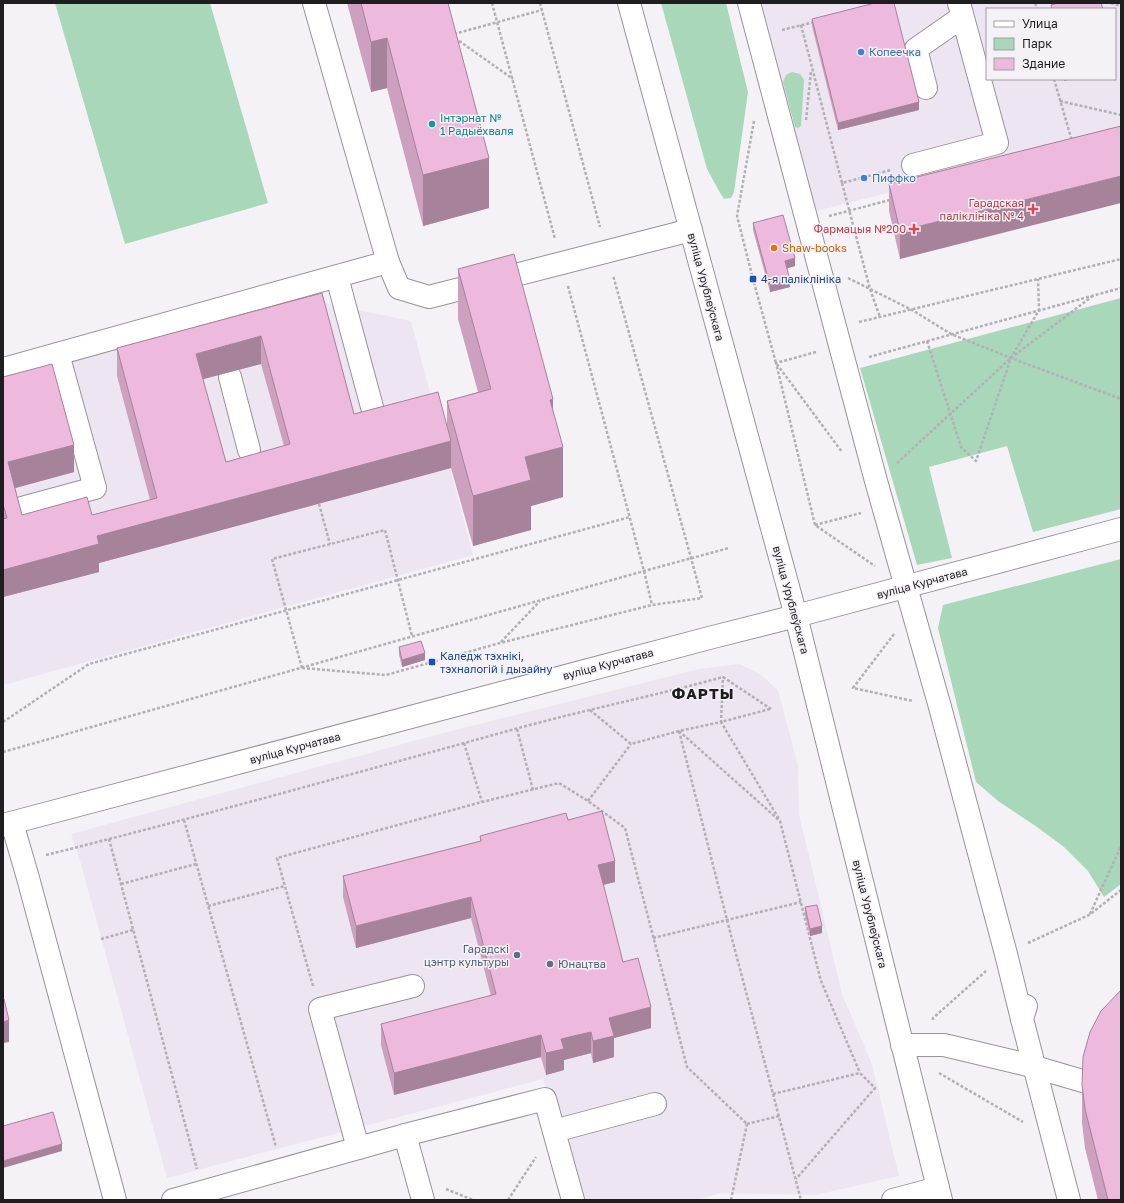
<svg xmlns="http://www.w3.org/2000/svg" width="1124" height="1203" viewBox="0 0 1124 1203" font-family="'Golos Text',sans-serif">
<rect width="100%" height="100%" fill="#f5f2f7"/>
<!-- built -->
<g fill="#ede5f1" fill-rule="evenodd">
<path d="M742,3H1120L1121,8V133L801,215ZM987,9H1115V79H987Z"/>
<polygon points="296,297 411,321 473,555 3,685 3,376"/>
<polygon points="739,664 760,674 778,690 798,766 799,814 842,994 872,1064 899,1176 815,1195 721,1193 697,1200 581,1200 543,1079 167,1178 81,864 71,834 447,732 698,669"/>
</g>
<!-- green -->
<g fill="#a8d7b9">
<polygon points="55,3 210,3 268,203 125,244"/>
<polygon points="661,3 726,3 748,92 734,192 731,198 724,199 719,191 707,169"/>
<polygon points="792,72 800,74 804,80 801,126 798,128 795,127 783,82 786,75"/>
<polygon points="1121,298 1121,509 1033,532 1007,446 929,467 952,558 917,565 860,368"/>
<polygon points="1121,559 1121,884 1104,897 1088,871 1064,847 1037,827 998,801 976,782 938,628 943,605"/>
</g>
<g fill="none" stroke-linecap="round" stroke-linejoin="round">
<defs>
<g id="minor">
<polyline points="314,3 388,262 399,288 429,297 691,230"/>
<polyline points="749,3 876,481 940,707 1006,954 1022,1019"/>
<polyline points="926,88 916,49 962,17"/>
<polyline points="913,165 997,143 959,3"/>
<polyline points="337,277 372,407"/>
<polyline points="3,369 388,262"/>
<polyline points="230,377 249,450"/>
<polyline points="3,513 95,488 58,354"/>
<polyline points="12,823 28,878 115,1200"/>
<polyline points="1026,1006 1022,1019 1069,1200"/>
<polyline points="902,1045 944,1045 1028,1065 1086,1082"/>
<polyline points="554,1131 655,1104"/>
<polyline points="405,1135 423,1200"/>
<polyline points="358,1148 320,1009 413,986"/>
<polyline points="173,1200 405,1135 545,1099 573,1200"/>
<polyline points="893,1200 938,1188"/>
<polyline points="941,1200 796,616 1121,529"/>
</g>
<polyline id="major" points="3,825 713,637 796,616 629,3"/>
</defs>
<!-- minor casing -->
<use href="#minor" stroke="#979398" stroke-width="24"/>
<!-- major casing -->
<use href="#major" stroke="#979398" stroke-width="24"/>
<!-- path -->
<g stroke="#b2b0b4" stroke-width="2.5" stroke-dasharray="3 2" stroke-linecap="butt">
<polyline points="492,3 555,239"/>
<polyline points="540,3 600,227"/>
<polyline points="1035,3 1037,9"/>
<polyline points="1111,3 1121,6"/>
<polyline points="801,25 842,183 891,170"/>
<polyline points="782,30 814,22"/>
<polyline points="454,34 542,10"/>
<polyline points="455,38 513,79"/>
<polyline points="1054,79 1072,141"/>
<polyline points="1060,101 1121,115"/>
<polyline points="806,120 811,71"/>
<polyline points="754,121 737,216 753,279 776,363 842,452"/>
<polyline points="842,183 870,289 880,317"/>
<polyline points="829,216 890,200"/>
<polyline points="848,278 912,310 951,334 1011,358 1121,399"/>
<polyline points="568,286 644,571 652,605"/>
<polyline points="859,322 1121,259"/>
<polyline points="927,341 961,447 976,461 1011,358 1039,310 1038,279"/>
<polyline points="816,352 776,363 815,525 875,566"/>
<polyline points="869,357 1121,288"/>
<polyline points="897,463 1011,358 1094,295"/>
<polyline points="319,504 330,544"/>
<polyline points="815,525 861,513"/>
<polyline points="894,634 853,688 913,701"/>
<polyline points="501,642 540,601"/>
<polyline points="302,668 386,675 500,643 652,605 702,598 613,275"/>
<polyline points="302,668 272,559 385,530 412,636"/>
<polyline points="770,709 721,722 779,819"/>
<polyline points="590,710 631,744 679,731 721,722 723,677"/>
<polyline points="3,722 89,664 630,517"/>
<polyline points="517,729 533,790"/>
<polyline points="679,731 727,920 801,1200"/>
<polyline points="679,731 780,821 821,981 860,1073"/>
<polyline points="464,743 482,802"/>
<polyline points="3,752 644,571 729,548"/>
<polyline points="588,801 631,744"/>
<polyline points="184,820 276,1147"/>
<polyline points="109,839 197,1169"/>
<path d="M46,855C203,816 359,772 515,729C584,710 654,696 723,677L771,709"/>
<polyline points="121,884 196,864"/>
<polyline points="208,906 285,886"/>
<polyline points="1090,914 1121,846"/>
<polyline points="653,938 801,902"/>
<polyline points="101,939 133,930"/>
<polyline points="1028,943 1089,915 1121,890"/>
<polyline points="313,986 277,858 482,802 559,783 588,801 625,828 687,1067 747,1124"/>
<polyline points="933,1020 933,1018 986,971"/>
<polyline points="939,1073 1023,1122"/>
<polyline points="773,1094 860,1073 875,1088 796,1179"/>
<polyline points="747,1124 779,1116"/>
<polyline points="446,1189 473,1200"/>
<polyline points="508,1200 536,1157"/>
<polyline points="731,1200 747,1124"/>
</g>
<!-- minor -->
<use href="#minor" stroke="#fff" stroke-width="22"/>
<!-- major -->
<use href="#major" stroke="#fff" stroke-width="22"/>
</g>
<!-- wall -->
<g fill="#cca0be" fill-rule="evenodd">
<polygon points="347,3 448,3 489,208 423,226 387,88 371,92"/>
<polygon points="812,19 919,110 838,130 812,26"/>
<polygon points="1121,126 900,259 889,211 889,184"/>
<polygon points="753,223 795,266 787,268 790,287 770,292 753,230"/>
<path d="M458,269L553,413L563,497L531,506V530L473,546L451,468L99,563V572L3,597V377L74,472L15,488L22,515H92L150,500L117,376V348L322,293L354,414L447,424V401L478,392L458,319ZM261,364L284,446L226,462L203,379Z"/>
<polygon points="399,647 425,660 402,667 399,655"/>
<polygon points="568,820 615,882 603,885 623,962 651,1028 614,1038 614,1057 593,1063 591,1053 564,1060 564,1070 546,1075 541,1057 394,1095 381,1045 381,1024 491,996 471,918 356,948 343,897 343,876 480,841 480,836"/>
<polygon points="805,907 822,933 810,936 805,915"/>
<polygon points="1082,1085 1121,1200 1098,1200 1085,1148 1082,1123"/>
</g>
<!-- shaded-wall -->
<g fill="#a6829b">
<polygon points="387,38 387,88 371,92 371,42"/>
<polygon points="1064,79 1074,79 1064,81"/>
<polygon points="919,102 919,110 838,130 838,123"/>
<polygon points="489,158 489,208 423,226 423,175"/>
<polygon points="1121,176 1121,203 900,259 900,231"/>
<polygon points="795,258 795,266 785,269 785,261"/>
<polygon points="790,280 790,287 770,292 770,285"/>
<polygon points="261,336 261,364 196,381 196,354"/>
<polygon points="553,399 553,449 563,447 563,497 531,506 531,530 473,546 473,496 550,400"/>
<polygon points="451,441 451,468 99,563 99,572 3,597 3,570 97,536"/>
<polygon points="74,445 74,472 8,490 8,462"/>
<polygon points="425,653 425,660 402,667 402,660"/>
<polygon points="615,861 615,882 598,886 598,865"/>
<polygon points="471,897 471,918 356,948 356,926"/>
<polygon points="822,926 822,933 810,936 810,929"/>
<polygon points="651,1007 651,1028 614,1038 614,1057 593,1063 593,1041 609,1018"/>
<polygon points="9,1020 9,1042 3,1043 3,1022"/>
<polygon points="591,1032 591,1053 564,1060 564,1070 546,1075 546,1053 561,1039"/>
<polygon points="541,1035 541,1057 394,1095 394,1073"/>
<polygon points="62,1144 62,1151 3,1168 3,1161"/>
</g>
<!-- building -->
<g fill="#edbadd" stroke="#a6829b" fill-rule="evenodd">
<polygon points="361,3 448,3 489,158 423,175 387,38 371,42"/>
<polygon points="875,3 894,3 919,102 838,123 812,19"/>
<polygon points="1058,3 1101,3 1103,9 1052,9 1051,5"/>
<polygon points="1121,126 1121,176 900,231 889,184"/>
<polygon points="783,215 795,258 785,261 790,280 770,285 753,223"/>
<polygon points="514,254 553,399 550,400 563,447 525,457 531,480 473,496 447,401 491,389 458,269"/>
<path d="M322,293L354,414L438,392L451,441L97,536L99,544L3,570V519L7,518L3,504V377L52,364L74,445L8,462L22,515L87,497L92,515L157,498L117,348ZM261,336L290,444L226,462L196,354Z"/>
<polygon points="421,641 425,653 402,660 399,647"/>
<polygon points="602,811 615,861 598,865 604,887 623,962 638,958 651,1007 609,1018 614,1036 593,1041 591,1032 561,1039 564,1049 546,1053 541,1035 394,1073 381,1024 496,994 471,897 356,926 343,876 481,841 480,836 566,813 568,820"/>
<polygon points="817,905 822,926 810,929 805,907"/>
<polygon points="1121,990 1121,1200 1108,1200 1085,1109 1082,1085 1083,1057 1090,1032 1101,1011"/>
<polygon points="4,999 9,1020 3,1022 3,1000"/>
<polygon points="53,1112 62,1144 3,1161 3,1126"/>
</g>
<!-- markers -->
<g fill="#3f7fe0" stroke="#f5f2f7" stroke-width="1.5">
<circle cx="861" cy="52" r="4"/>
<circle cx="864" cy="178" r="4"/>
</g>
<circle fill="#0f9aa8" stroke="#f5f2f7" stroke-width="1.5" cx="432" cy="124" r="4"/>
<g fill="#e0444e" stroke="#f5f2f7" stroke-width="1.5">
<path d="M1031 203h4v4h4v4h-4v4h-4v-4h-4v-4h4z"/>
<path d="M912 223h4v4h4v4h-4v4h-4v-4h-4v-4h4z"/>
</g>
<circle fill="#e8710a" stroke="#f5f2f7" stroke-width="1.5" cx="774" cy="248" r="4"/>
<g fill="#1a4fb4" stroke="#f5f2f7" stroke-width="1.5">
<rect x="749" y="275" width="8" height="8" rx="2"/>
<rect x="428" y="658" width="8" height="8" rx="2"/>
</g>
<g fill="#5c6f8a" stroke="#f5f2f7" stroke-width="1.5">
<circle cx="517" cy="955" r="4"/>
<circle cx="550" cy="964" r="4"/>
</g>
<g text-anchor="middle" stroke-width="3" stroke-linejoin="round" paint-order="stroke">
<!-- shop labels -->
<g font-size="11" fill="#366cbe" stroke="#f5f2f7" text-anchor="start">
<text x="869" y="56">Копеечка</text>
<text x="872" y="182">Пиффко</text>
</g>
<!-- culture labels -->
<g font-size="11" fill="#0d838f" stroke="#f5f2f7" text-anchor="start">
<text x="440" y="122">Інтэрнат №<tspan x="440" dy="13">1 Радыёхваля</tspan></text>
</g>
<!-- health labels -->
<g font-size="11" fill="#be3a42" stroke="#f5f2f7" text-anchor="end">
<text x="1024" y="207">Гарадская<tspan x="1024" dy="13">паліклініка № 4</tspan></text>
<text x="906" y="233">Фармацыя №200</text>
</g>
<!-- food labels -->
<g font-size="11" fill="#c56008" stroke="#f5f2f7" text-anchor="start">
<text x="782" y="252">Shaw-books</text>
</g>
<!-- transit labels -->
<g font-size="11" fill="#164399" stroke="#f5f2f7" text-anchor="start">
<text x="761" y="283">4-я паліклініка</text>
<text x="440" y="660">Каледж тэхнікі,<tspan x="440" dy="13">тэхналогій і дызайну</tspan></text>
</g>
<!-- street labels -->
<g font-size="11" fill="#1e1d1f" stroke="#f5f2f7">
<text transform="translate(706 287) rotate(75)" y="4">вуліца Урублеўскага</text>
<text transform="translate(922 583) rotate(-15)" y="4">вуліца Курчатава</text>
<text transform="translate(791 600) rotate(75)" y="4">вуліца Урублеўскага</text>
<text transform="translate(608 664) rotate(-15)" y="4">вуліца Курчатава</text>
<text transform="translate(295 748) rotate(-15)" y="4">вуліца Курчатава</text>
<text transform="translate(870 914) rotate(76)" y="4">вуліца Урублеўскага</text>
</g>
<!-- service labels -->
<g font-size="11" fill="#4e5e75" stroke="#f5f2f7" text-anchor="end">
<text x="509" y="953">Гарадскі<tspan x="509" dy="13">цэнтр культуры</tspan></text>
<text x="558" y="968" text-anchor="start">Юнацтва</text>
</g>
<!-- district labels -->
<g font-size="15" font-weight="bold" letter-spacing="1" fill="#1e1d1f" stroke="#f5f2f7">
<text x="703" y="699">ФАРТЫ</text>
</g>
</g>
<!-- border -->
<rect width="1124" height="1203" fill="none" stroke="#1e1d1f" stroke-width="8"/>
<!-- legend -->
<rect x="986" y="8" width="130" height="72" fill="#f5f2f7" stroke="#9f9da1"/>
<rect x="994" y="21" width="20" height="6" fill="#ffffff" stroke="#9f9da1"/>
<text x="1022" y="28" font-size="12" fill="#1e1d1f">Улица</text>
<rect x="994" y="38" width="20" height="12" fill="#a8d7b9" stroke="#9f9da1"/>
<text x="1022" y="48" font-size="12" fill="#1e1d1f">Парк</text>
<rect x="994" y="58" width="20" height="12" fill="#edbadd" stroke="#9f9da1"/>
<text x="1022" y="68" font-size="12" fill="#1e1d1f">Здание</text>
</svg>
